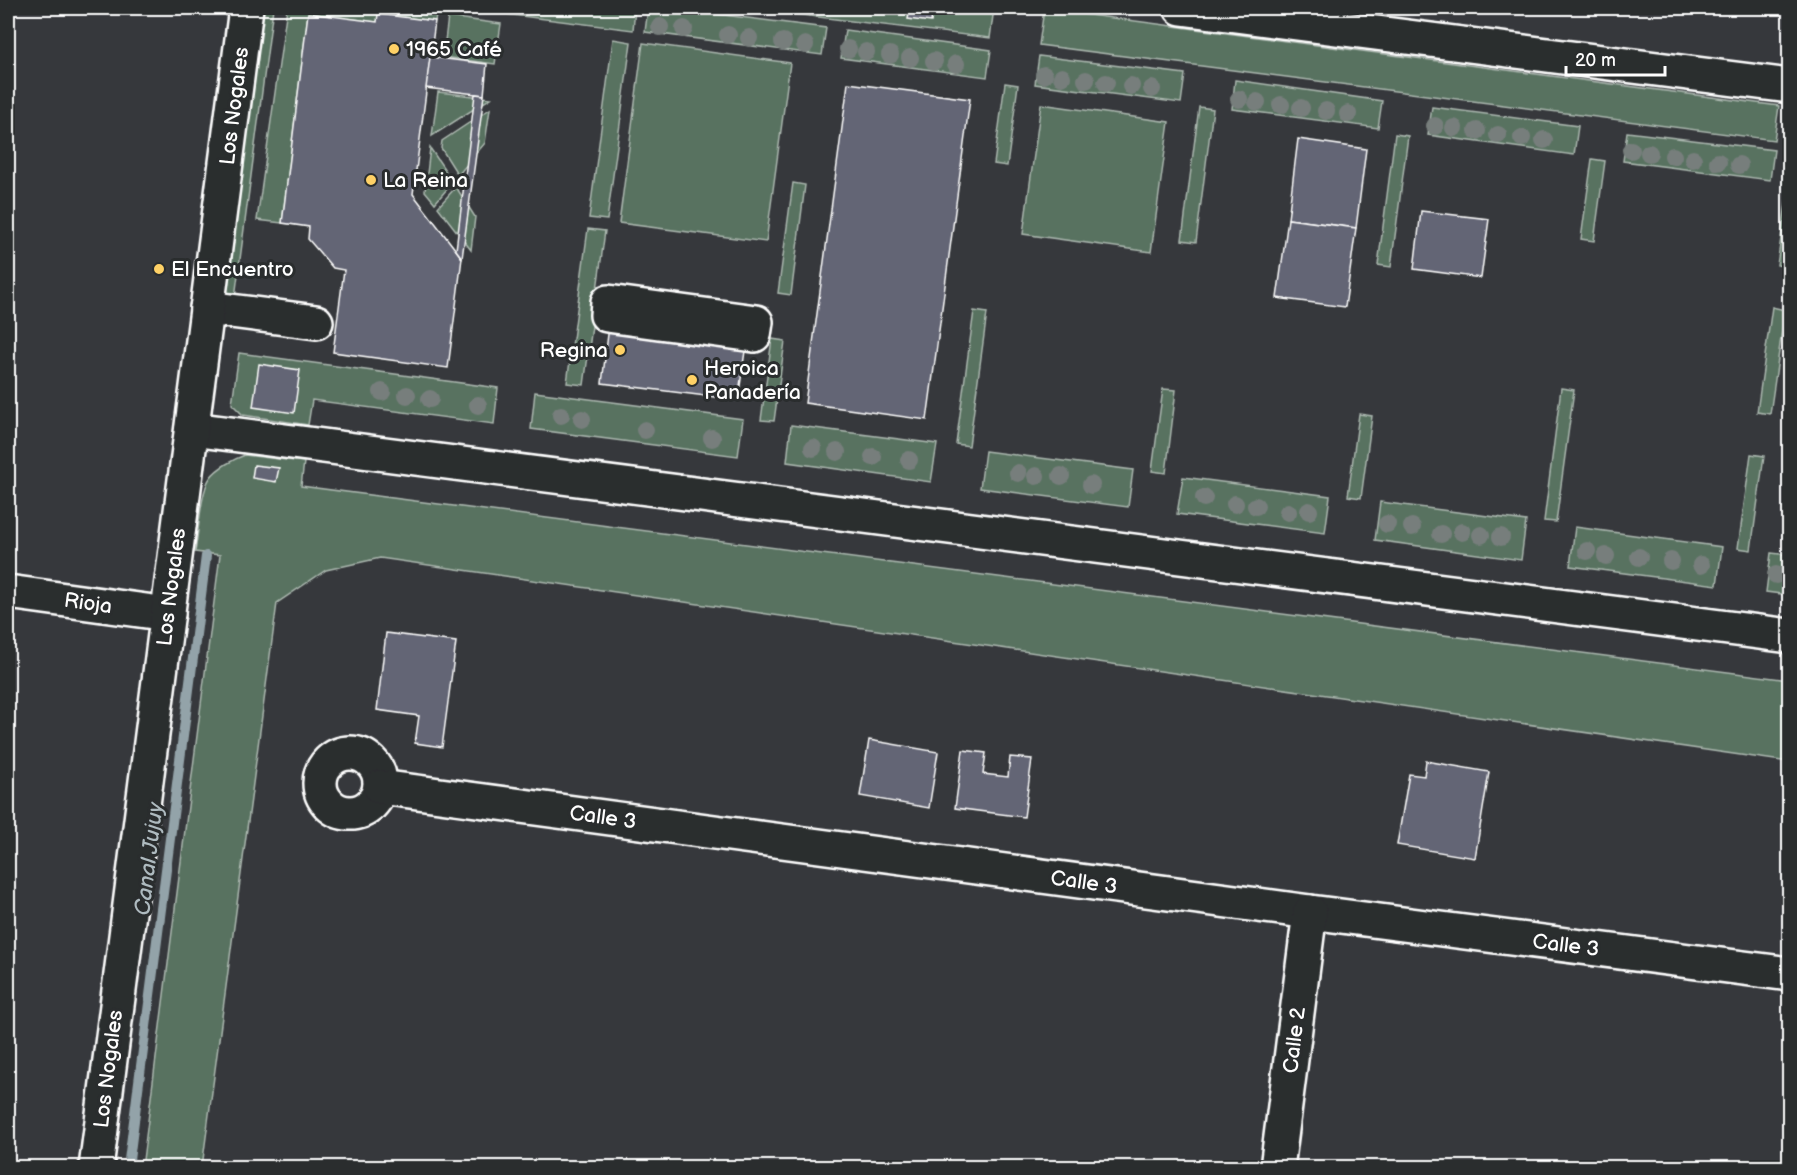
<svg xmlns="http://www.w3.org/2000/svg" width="1797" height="1175" viewBox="0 0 1797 1175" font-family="'Balsamiq Sans',sans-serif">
<rect width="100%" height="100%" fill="#36383c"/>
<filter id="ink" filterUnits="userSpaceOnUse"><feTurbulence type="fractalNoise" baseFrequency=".0167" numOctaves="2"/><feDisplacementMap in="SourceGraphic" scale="12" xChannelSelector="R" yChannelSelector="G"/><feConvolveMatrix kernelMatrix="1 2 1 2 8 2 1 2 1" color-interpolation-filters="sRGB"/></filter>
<g filter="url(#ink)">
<!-- green -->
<g fill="#587260" stroke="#acb8b0" stroke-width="1.5">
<polygon points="262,8 273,8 234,305 225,304"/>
<polygon points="287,8 373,8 436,16 435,21 379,14 377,22 308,13 282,223 257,220"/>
<polygon points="458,8 635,8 633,30"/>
<polygon points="648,8 669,8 826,28 822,55 645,32"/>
<polygon points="745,8 994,8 990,38"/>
<polygon points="1044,9 1779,106 1774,140 1039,45"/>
<polygon points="448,17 501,24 495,64 443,57"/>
<polygon points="845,30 991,50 987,77 841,58"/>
<polygon points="613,39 631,42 607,220 589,218"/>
<polygon points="643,43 790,63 766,242 619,223"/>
<polygon points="1039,56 1185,74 1181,103 1035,84"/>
<polygon points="1235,80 1382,101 1378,128 1232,109"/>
<polygon points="1005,83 1018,85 1007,166 994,164"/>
<polygon points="438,92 491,98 432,136"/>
<polygon points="1041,104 1169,122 1151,252 1023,234"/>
<polygon points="1199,107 1213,109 1196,242 1182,240"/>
<polygon points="1432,107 1578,126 1574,155 1428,135"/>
<polygon points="490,109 485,143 458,175 441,148 442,141"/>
<polygon points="1627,132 1774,150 1770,180 1623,161"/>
<polygon points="1395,134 1408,136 1391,267 1378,265"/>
<polygon points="430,148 453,182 435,203 425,191"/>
<polygon points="1592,159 1605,161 1594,241 1581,239"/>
<polygon points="793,183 805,185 791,295 778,293"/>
<polygon points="1789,184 1790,184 1789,267 1777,265"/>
<polygon points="456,187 475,217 471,250 438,207"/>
<polygon points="588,229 605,231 584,385 567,383"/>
<polygon points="1772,307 1785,310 1770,414 1757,412"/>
<polygon points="974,311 987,313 969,446 956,444"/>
<polygon points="772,339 785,341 774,421 761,420"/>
<polygon points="239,353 498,388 494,424 312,400 308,425 243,415 232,404"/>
<polygon points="1561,388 1574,390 1556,522 1544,521"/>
<polygon points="1163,389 1176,390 1166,473 1152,471"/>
<polygon points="535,392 743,419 738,456 531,429"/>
<polygon points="1359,414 1372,416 1361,498 1348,496"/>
<polygon points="791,425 937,444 931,482 787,462"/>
<polygon points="985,451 1133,470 1128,507 980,488"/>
<polygon points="1751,454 1764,456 1751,550 1738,548"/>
<path d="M245,455L304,462L301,486L1789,680V762L380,558L326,570L277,603L202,1167L142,1168L220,555L195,552C198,536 201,490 210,478C217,468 234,459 245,455Z"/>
<polygon points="1183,477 1330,496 1325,533 1177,514"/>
<polygon points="1380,502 1526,521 1521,560 1375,540"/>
<polygon points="1575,527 1722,547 1717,585 1570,566"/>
<polygon points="1771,553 1789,555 1789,595 1766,592"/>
</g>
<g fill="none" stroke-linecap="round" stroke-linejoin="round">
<!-- stream -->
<polyline stroke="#93a3a9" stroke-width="10" points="128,1168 206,556"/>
</g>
<!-- building -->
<g fill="#646574" stroke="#fff" stroke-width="1.5">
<polygon points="910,8 933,8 931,22 908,19"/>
<polygon points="308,13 377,22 378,14 435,21 413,194 462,258 448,368 333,352 344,270 333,268 308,239 309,227 282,223"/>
<polygon points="430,57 487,64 484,95 426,88"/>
<polygon points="848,83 970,99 927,420 805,403"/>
<polygon points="475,94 484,95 462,258 456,250"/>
<polygon points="1298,139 1366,149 1356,228 1288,219"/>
<polygon points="1421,211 1489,219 1481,278 1414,269"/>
<polygon points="1288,219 1356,228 1345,307 1277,298"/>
<polygon points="610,318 747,337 738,400 602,383"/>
<polygon points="259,364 300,370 294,413 253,407"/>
<polygon points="254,465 279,468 276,482 252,478"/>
<polygon points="386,633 456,642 442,747 415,743 419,716 377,710"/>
<polygon points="869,740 938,752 929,808 860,796"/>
<polygon points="963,750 986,753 983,774 1008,777 1010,757 1032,759 1024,817 955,808"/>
<polygon points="1426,761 1489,772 1475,858 1397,845 1409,774 1424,776"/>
</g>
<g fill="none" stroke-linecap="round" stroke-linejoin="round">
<defs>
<g id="minor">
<polygon points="608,302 756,322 754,335 607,315"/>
<polyline points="207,308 316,322"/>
<polyline points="192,429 1790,636"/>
<polyline points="8,592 168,614"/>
<circle cx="350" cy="783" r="30"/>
<polyline points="380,787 1310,912 1790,974"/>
<polyline points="96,1168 246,8"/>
<polyline points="1277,1168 1310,912"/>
</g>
<polyline id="major" points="1181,8 1790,86"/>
</defs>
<!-- minor casing -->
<use href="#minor" stroke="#fff" stroke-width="38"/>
<!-- major casing -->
<use href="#major" stroke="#fff" stroke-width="38"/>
<!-- minor -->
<use href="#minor" stroke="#2a2d2e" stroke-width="33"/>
<!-- major -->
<use href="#major" stroke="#2a2d2e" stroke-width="33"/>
</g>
<!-- trees -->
<g fill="#777e7c">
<circle cx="660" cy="27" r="9"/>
<circle cx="684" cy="29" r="9"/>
<circle cx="728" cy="35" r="9"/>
<circle cx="749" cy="38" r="9"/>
<circle cx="783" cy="42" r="9"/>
<circle cx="805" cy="45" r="9"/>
<circle cx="848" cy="49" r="9"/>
<circle cx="866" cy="52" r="9"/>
<circle cx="890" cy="55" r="9"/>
<circle cx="910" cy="58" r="9"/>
<circle cx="934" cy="61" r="9"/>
<circle cx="956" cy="64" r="9"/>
<circle cx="1044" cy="75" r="9"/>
<circle cx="1062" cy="77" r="9"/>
<circle cx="1086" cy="80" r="9"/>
<circle cx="1106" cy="83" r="9"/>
<circle cx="1131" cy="86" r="9"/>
<circle cx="1152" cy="89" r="9"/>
<circle cx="1239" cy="99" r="9"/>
<circle cx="1257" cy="102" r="9"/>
<circle cx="1281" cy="105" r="9"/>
<circle cx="1301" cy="108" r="9"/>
<circle cx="1326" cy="111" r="9"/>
<circle cx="1348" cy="114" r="9"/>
<circle cx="1435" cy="126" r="9"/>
<circle cx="1454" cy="128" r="9"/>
<circle cx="1477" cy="131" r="9"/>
<circle cx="1498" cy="135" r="9"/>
<circle cx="1522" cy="138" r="9"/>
<circle cx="1544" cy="140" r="9"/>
<circle cx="1631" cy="150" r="9"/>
<circle cx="1649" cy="153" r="9"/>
<circle cx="1673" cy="156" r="9"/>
<circle cx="1693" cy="159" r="9"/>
<circle cx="1718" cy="162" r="9"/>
<circle cx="1739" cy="165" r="9"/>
<circle cx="382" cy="392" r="9"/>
<circle cx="407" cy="395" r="9"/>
<circle cx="430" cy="399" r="9"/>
<circle cx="478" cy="405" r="9"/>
<circle cx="561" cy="415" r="9"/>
<circle cx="582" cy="419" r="9"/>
<circle cx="645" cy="430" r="9"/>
<circle cx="712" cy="438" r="9"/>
<circle cx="813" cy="448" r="9"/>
<circle cx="837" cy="452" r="9"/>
<circle cx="873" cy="457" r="9"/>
<circle cx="909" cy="460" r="9"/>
<circle cx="1018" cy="473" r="9"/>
<circle cx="1036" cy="476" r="9"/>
<circle cx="1061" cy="476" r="9"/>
<circle cx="1091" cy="485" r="9"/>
<circle cx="1204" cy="498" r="9"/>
<circle cx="1235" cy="504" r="9"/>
<circle cx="1256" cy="506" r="9"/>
<circle cx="1309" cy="511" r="9"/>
<circle cx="1288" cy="512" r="9"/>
<circle cx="1387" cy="524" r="9"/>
<circle cx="1412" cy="527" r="9"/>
<circle cx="1462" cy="532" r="9"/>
<circle cx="1441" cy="534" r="9"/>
<circle cx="1481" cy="535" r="9"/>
<circle cx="1501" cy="537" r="9"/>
<circle cx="1587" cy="551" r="9"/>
<circle cx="1606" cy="556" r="9"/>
<circle cx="1639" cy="557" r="9"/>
<circle cx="1671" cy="561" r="9"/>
<circle cx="1701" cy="565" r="9"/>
<circle cx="1776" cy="575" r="9"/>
</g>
</g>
<!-- markers -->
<g fill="#ffd166" stroke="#2a2d2e" stroke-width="2">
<circle cx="394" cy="49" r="6"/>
<circle cx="371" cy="180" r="6"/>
<circle cx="159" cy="269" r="6"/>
<circle cx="620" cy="350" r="6"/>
<circle cx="692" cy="380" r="6"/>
</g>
<g text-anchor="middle" stroke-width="6" stroke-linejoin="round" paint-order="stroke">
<!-- poi labels -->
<g font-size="21" fill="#fff" stroke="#2a2d2e" text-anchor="start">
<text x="406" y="56">1965 Café</text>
<text x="383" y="187">La Reina</text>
<text x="171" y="276">El Encuentro</text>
<text x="608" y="357" text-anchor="end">Regina</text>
<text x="704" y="375">Heroica<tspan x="704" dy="24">Panadería</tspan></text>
</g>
<!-- street labels -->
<g font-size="21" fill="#fff" stroke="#2a2d2e">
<text transform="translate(234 106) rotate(-83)" y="7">Los Nogales</text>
<text transform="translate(171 587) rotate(-83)" y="7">Los Nogales</text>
<text transform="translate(88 603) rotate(8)" y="7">Rioja</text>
<text transform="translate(603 817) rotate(8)" y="7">Calle 3</text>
<text transform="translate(1084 882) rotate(8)" y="7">Calle 3</text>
<text transform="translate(1566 945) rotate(7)" y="7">Calle 3</text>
<text transform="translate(1294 1040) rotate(-83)" y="7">Calle 2</text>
<text transform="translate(108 1069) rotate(-83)" y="7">Los Nogales</text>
</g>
<!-- water labels -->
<g font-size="22" font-style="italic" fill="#aebabf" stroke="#2a2d2e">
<text transform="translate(148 859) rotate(-83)" y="8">Canal Jujuy</text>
</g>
</g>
<!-- margin -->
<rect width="1797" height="1175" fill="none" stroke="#2a2d2e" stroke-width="30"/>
<rect x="15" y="15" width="1767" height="1145" fill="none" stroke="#fff" stroke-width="2" filter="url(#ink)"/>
<!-- scale -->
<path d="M1566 66v9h99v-9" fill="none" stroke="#ffffff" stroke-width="3"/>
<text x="1575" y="66" font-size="18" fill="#ffffff" stroke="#2a2d2e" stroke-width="4.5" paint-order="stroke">20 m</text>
</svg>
